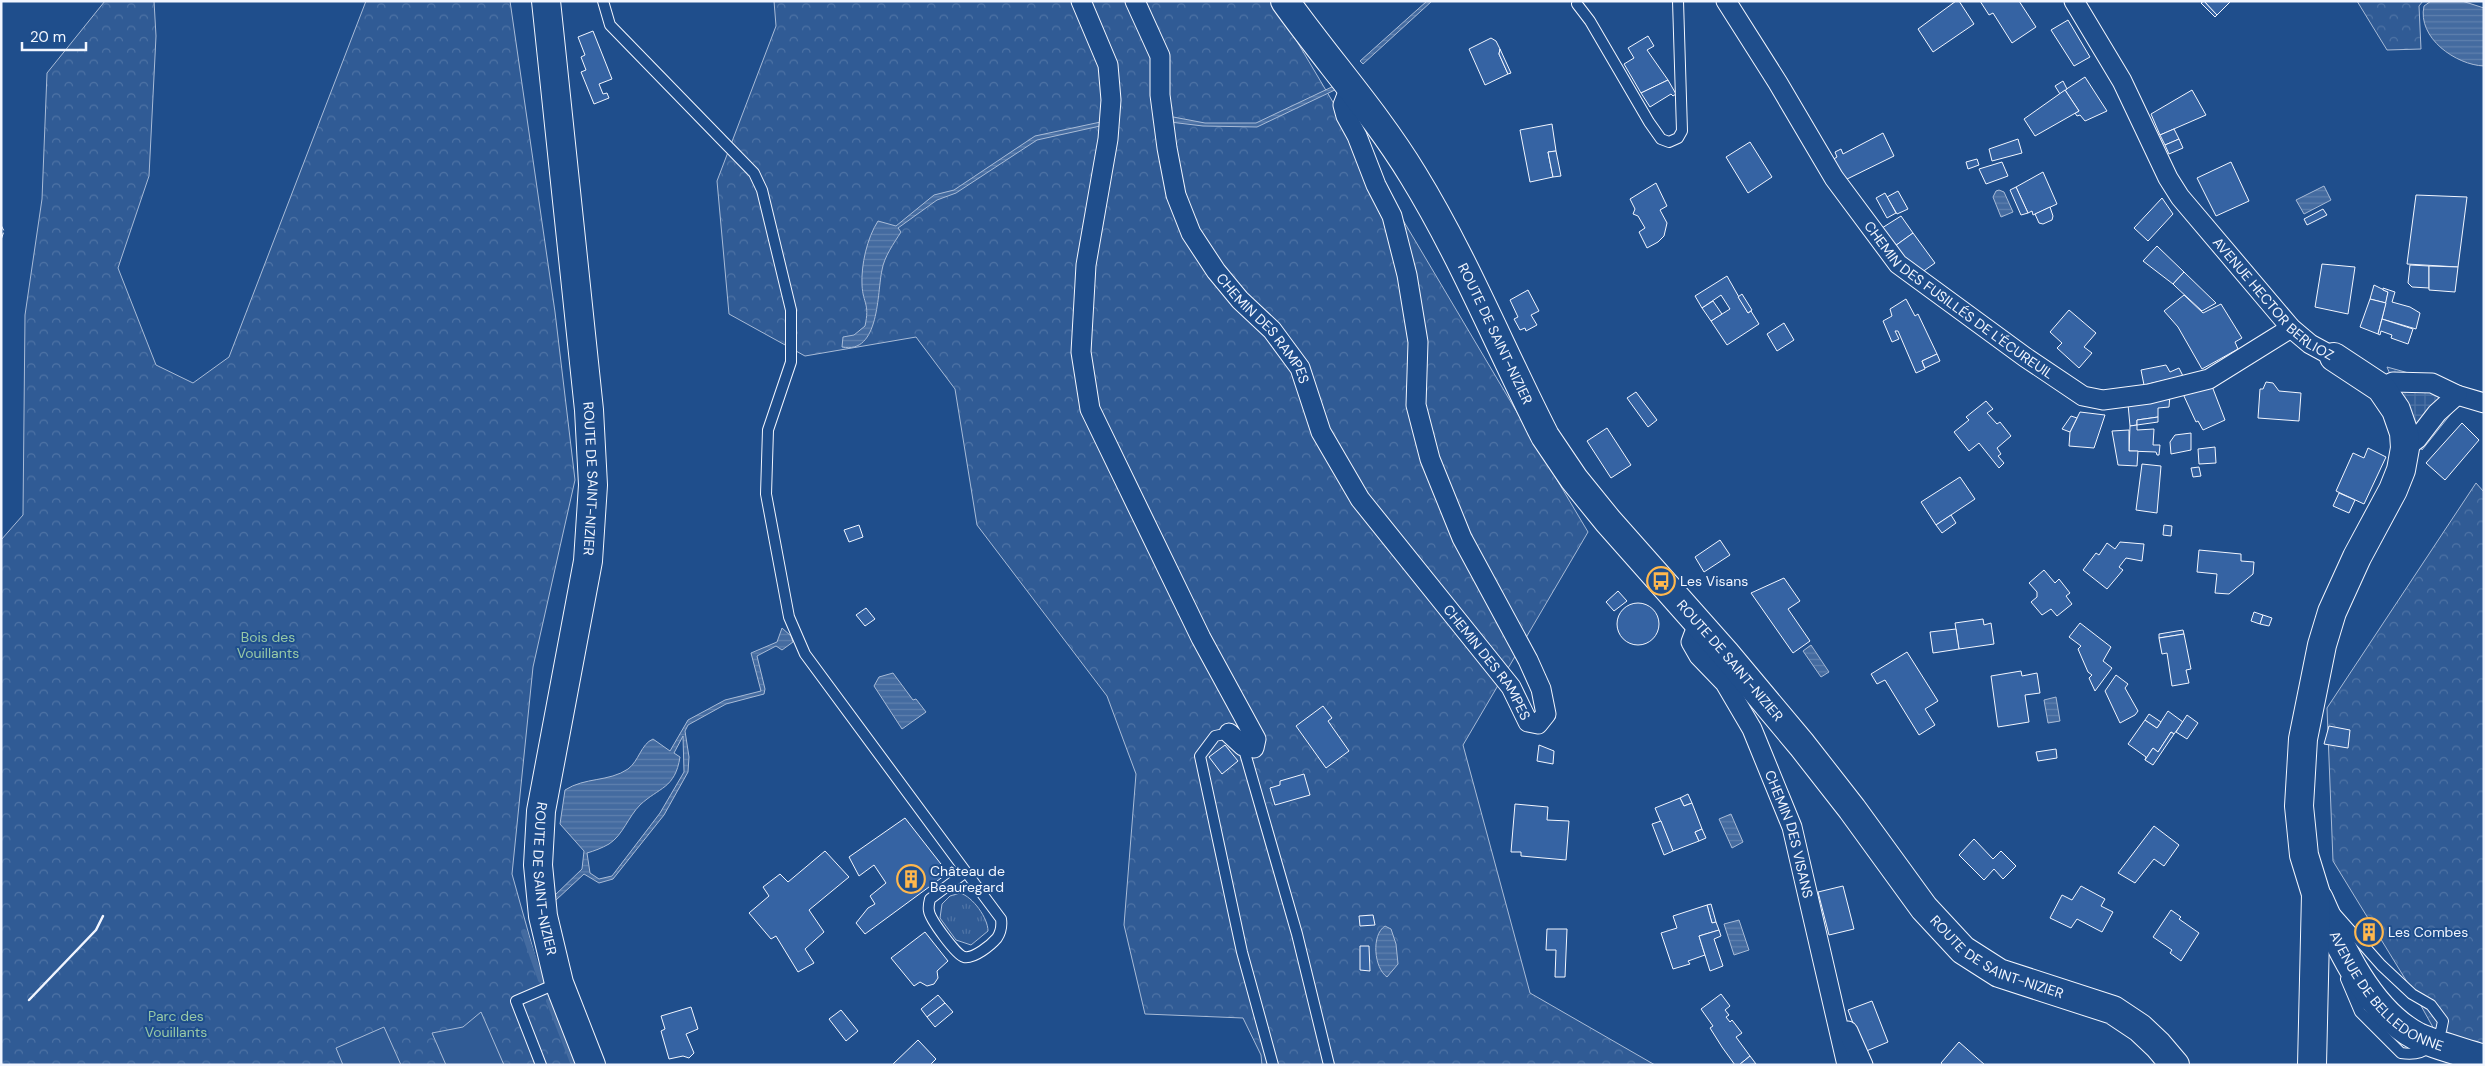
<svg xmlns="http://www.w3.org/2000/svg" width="2485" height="1066" viewBox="0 0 2485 1066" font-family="'DM Sans',sans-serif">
<defs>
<pattern id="grass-tufts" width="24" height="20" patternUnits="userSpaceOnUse" patternTransform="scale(1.25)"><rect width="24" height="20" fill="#305b95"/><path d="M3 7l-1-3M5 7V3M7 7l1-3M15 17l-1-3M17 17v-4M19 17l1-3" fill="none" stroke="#4e73a5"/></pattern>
<pattern id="forest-crowns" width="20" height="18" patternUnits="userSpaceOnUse" patternTransform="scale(1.25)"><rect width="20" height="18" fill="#305b95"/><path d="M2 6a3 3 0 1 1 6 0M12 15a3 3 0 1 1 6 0" fill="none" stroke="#4e73a5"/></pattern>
<pattern id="plaza-grid" width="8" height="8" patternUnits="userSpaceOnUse" patternTransform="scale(1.25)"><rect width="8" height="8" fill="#305b95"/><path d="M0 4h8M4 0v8" fill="none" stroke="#4e73a5"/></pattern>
<pattern id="water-rules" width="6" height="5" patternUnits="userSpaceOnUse" patternTransform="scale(1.25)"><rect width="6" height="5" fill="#446ba0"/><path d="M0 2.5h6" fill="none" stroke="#5f81ae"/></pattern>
</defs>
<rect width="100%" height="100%" fill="#1f4e8c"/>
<!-- grass -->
<path fill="url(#grass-tufts)" stroke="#a8bbd7" d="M960,893C973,897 988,918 988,931L971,945L956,940L940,918L942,904L950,896Z"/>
<!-- forest -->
<g fill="url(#forest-crowns)" stroke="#a8bbd7">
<polygon points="105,1 154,1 156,36 149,176 118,268 156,365 193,383 229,357 366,1 510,1 555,312 575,480 533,667 512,874 538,967 577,1065 1,1065 1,540 23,515 25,315 42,199 47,73"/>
<polygon points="774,1 1273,1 1588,532 1463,745 1530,993 1655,1065 1262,1065 1261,1055 1243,1018 1145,1014 1124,925 1136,774 1107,696 977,525 955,389 916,337 805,356 729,314 717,181 776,26"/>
<polygon points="2357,1 2423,1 2419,6 2421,49 2387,50"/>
<polygon points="2476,483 2484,492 2484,1065 2454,1065 2415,995 2333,861 2327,708"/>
</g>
<!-- pitch -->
<g fill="#305b95" stroke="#a8bbd7">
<polygon points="481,1012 504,1065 446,1065 432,1033 463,1027"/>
<polygon points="384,1027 401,1065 343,1065 336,1048"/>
</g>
<!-- plaza -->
<polygon fill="url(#plaza-grid)" stroke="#a8bbd7" points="2387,367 2470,390 2422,450 2417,439"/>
<!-- water -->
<g fill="url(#water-rules)" stroke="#a8bbd7" fill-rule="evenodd">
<polygon points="1427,1 1432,1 1363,64 1360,61"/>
<path d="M2431,1H2462L2484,8V66C2456,65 2417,38 2424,6Z"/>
<polygon points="1336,85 1339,88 1257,127 1203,126 1170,122 1168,116 1205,123 1256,123"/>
<path d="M1110,120L1109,124L1037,140L956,193L937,200L898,228L901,232C894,243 884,257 882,270C877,292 880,355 842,347L843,337L854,335L865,326C870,303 863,304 862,285C861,265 867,238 878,221L896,226L934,195L954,190L1035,136Z"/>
<polygon points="2324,186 2331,200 2304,214 2296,200"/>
<polygon points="1999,190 2004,192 2013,212 2001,217 1993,197 1996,191"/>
<path d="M782,628L791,636L793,642L782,650L776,646L757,656L765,689L764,694L726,704L688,725L685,731L689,757L688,772L664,815L613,879L599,883L584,874L556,900L553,897L582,869L584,851L560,824L565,790C585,777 609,782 628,769C639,761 641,744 653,739L670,751L688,720L725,700L761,691L751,653L777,642ZM683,736L684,772L660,813L612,876L599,879L590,873L587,853C594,851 602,848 609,844C623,835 628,817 640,805C659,787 675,789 680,757L674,753Z"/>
<polygon points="1811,645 1829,672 1821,677 1803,651"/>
<polygon points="893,673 913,700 916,699 926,712 902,729 874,686 879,677"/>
<polygon points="2056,697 2060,721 2048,723 2044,700"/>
<polygon points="1731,814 1743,842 1732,848 1719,819"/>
<polygon points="1739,920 1749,950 1734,955 1724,924"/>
<path d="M1385,926L1391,929L1396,944L1398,964L1387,977C1374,968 1371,935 1385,926Z"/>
</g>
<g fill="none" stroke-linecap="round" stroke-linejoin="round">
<!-- stream -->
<g stroke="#446ba0" stroke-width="6">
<polyline points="524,932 541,980"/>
<polyline points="549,1001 574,1065"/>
</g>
</g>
<!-- building -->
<g fill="#3563a3" stroke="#f2f6ff">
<polygon points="1956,1 1959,1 1974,24 1933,52 1918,29"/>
<polygon points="1980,1 2019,1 2036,27 2012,43 1993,13 1989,15"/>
<polygon points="2204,1 2217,15 2215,17 2201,3"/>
<polygon points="2204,1 2231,1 2217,15"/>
<polygon points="2068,20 2090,57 2074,66 2051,30"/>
<polygon points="593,31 612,79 599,84 603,94 607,93 609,98 594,104 581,72 586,70 581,57 585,55 578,37"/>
<polygon points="1648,36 1654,46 1647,50 1668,80 1641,93 1624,64 1634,58 1628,48"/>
<polygon points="1491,38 1496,41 1500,49 1499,54 1508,74 1485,85 1469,49"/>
<polygon points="1500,49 1511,73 1508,74 1499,54"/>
<polygon points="2085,77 2107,111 2085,121 2080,115 2077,116 2075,113 2079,111 2065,90"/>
<polygon points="1668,80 1676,94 1673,96 1671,94 1650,107 1641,93"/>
<polygon points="2063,81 2067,89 2060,94 2055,86"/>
<polygon points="2065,90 2079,111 2035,136 2024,119"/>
<polygon points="2192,90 2206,115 2160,135 2151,114"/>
<polygon points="1552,124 1556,151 1548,152 1553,177 1530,182 1520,130"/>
<polygon points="2174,129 2179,139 2165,145 2160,135"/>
<polygon points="1883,133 1894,156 1843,181 1832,160 1837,157 1835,152 1841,149 1843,154"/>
<polygon points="2018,139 2022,153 1992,161 1989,149"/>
<polygon points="2179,139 2183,148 2169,154 2165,145"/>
<polygon points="1750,142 1772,177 1748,193 1726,157"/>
<polygon points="1556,151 1561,176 1553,177 1548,152"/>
<polygon points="1977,159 1979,165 1968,169 1966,162"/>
<polygon points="2002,162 2008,176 1986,184 1979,169"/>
<polygon points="2231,162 2249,201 2216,216 2197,178"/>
<polygon points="2043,172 2057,204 2033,215 2032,211 2028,213 2016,187"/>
<polygon points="1656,183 1667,206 1660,210 1667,223 1664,236 1658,242 1647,248 1639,232 1645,228 1638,216 1633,214 1635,209 1630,199"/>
<polygon points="2016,187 2028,213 2021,215 2010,190"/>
<polygon points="1898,191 1908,209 1897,214 1887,197"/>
<polygon points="1885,193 1896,213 1887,218 1876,198"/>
<polygon points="2416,195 2467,197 2458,267 2407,264"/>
<polygon points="2162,198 2173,214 2148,241 2134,228"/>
<polygon points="2050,207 2053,216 2052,220 2043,224 2039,223 2035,214"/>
<polygon points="2323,209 2327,215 2307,225 2304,219"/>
<polygon points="1901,216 1913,233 1895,246 1882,228"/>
<polygon points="1913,233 1935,263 1918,275 1895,246"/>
<polygon points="2157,246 2184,272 2173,284 2143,261"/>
<polygon points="2322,264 2355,267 2348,314 2315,307"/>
<polygon points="2410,265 2429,266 2429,288 2412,287 2408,283"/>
<polygon points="2429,266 2458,267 2455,292 2429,290"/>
<polygon points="2184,272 2216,303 2202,311 2176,287 2173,284"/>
<polygon points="1727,276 1748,313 1751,311 1759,324 1727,345 1711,321 1730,309 1721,295 1702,308 1695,296"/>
<polygon points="2374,285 2388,292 2386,303 2370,299"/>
<polygon points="2383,288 2395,292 2392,302 2410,307 2420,313 2416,329 2382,319 2388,292 2383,290"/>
<polygon points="1528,290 1539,311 1531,315 1537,325 1526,331 1525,328 1520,330 1514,319 1518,317 1510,300"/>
<polygon points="1742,294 1752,310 1748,313 1738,297"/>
<polygon points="2184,295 2203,313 2221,304 2242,338 2235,342 2238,349 2202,369 2178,327 2164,311"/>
<polygon points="1906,299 1915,316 1918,314 1937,354 1922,361 1925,369 1916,373 1898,331 1895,331 1899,339 1892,342 1883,321 1892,316 1890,309"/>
<polygon points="2370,299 2386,303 2378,334 2360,327"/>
<polygon points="1713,301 1722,314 1711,321 1702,308"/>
<polygon points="2069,310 2096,333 2084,347 2092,353 2079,368 2057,348 2062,343 2050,332"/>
<polygon points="2382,319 2413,329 2408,344 2391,338 2392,335 2381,331 2380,335 2378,334"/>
<polygon points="1784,323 1794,340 1777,351 1767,334"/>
<polygon points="1937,354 1940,361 1925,368 1922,361"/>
<polygon points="2166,365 2170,372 2179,368 2183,376 2144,385 2141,370"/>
<polygon points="2210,381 2225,420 2203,430 2198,421 2196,422 2183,394"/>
<polygon points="2266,382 2273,383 2279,391 2301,393 2299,421 2258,418 2260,389 2263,389"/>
<polygon points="1636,392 1657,420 1648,427 1627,398"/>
<polygon points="2170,395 2169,407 2158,408 2158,417 2137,420 2137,425 2130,426 2128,404"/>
<polygon points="1986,401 1993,409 1987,413 1997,424 2000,422 2011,436 1997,448 2001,454 1998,456 2004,463 1999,468 1979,443 1969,451 1954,432 1969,420 1966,417"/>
<polygon points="2080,412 2105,415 2094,448 2069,446 2070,432"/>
<polygon points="2071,416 2077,418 2070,432 2062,429"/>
<polygon points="2158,417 2158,422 2137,425 2137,420"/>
<polygon points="2462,423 2479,440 2445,480 2426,463"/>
<polygon points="2137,425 2137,430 2154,429 2153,445 2160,445 2159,455 2157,455 2156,452 2129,451 2130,426"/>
<polygon points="1607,428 1631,465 1611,478 1587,441"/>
<polygon points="2129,430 2129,451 2138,451 2137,466 2118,465 2112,431"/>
<polygon points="2191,433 2191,450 2171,454 2170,442 2175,435"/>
<polygon points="2215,447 2216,463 2199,464 2198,449"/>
<polygon points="2368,448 2386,457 2364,504 2336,491 2353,453 2364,458"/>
<polygon points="2142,464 2161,466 2157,513 2136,510"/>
<polygon points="2199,467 2201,476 2193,477 2191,468"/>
<polygon points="1960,477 1975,499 1936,525 1921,502"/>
<polygon points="2339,493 2355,500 2349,513 2333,506"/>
<polygon points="1951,515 1956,523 1942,533 1936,525"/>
<polygon points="859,525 863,537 849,542 844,530"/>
<polygon points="2164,525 2172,526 2171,536 2163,535"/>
<polygon points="1720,540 1730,555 1704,572 1695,557"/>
<polygon points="2120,542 2144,544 2142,561 2126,558 2119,567 2123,570 2107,589 2083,570 2096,553 2099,555 2107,543 2115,549"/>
<polygon points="2199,550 2241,554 2241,561 2254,562 2253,574 2229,594 2215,593 2217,574 2197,572"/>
<polygon points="2044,570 2055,583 2059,579 2070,593 2066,596 2072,604 2057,616 2051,609 2042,615 2031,602 2037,597 2037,592 2029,583"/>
<polygon points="1784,578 1800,601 1788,609 1810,641 1793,653 1751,593"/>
<polygon points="1618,591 1627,601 1614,611 1606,602"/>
<circle cx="1638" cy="624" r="21"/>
<polygon points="866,608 875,619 865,626 856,615"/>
<polygon points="2254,612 2263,615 2260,624 2251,621"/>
<polygon points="2263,615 2272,618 2269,626 2260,624"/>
<polygon points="1983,619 1984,625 1991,623 1994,644 1959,649 1955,623"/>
<polygon points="2080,623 2111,647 2103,661 2112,668 2095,691 2089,678 2092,675 2088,672 2078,649 2081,646 2069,637"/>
<polygon points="1956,629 1959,649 1933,653 1930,632"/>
<polygon points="2183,630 2184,634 2159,638 2159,634"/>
<polygon points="2184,634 2191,669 2186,670 2189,683 2172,686 2167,653 2162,654 2159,638"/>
<polygon points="1907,652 1938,701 1925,709 1935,725 1919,735 1885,680 1877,684 1871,674"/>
<polygon points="2021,671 2022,676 2037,673 2040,693 2025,695 2029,722 1998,727 1991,676"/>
<polygon points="2116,675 2128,684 2125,688 2138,711 2135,715 2120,723 2105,691"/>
<polygon points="1323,706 1332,718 1328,721 1349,751 1326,768 1296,726"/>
<polygon points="2168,711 2183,722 2174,734 2171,732 2158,752 2153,748 2145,760 2146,757 2128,744 2145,720 2157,728"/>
<polygon points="2149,714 2161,722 2157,728 2145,720"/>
<polygon points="2187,715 2198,723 2187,739 2176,732"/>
<polygon points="2329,726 2350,730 2348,748 2324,744"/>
<polygon points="2171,732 2174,734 2153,765 2145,760 2153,748 2158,752"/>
<polygon points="1225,745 1238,761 1222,774 1209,757"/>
<polygon points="1539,745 1554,751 1553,764 1537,761"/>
<polygon points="2056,749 2057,758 2038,761 2036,752"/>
<polygon points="1304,774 1310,795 1275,805 1270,788 1280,785 1280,781"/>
<polygon points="1688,794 1692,803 1684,806 1680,798"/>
<polygon points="1680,798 1684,806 1692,803 1702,829 1695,832 1699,841 1673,851 1655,808"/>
<polygon points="1515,804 1548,807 1547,820 1569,821 1566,860 1521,856 1521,852 1511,852"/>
<polygon points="905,818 948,873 865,934 856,923 868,908 875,904 870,896 886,883 874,865 859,876 849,857"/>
<polygon points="1661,821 1673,851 1664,855 1652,824"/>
<polygon points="2154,826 2179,845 2164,866 2154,859 2135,883 2118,873"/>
<polygon points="1702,829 1706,838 1699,841 1695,832"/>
<polygon points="1974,839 1993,859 2001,851 2016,866 2003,879 1994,869 1984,880 1959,855"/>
<polygon points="825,851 849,877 809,910 824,932 805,949 814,963 798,972 776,936 771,939 749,913 769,896 763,887 780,874 788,882"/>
<polygon points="1843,886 1854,929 1829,935 1818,892"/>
<polygon points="2081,886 2105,899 2101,906 2113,912 2102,932 2077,919 2071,928 2050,918 2062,895 2072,900"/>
<polygon points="1711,904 1716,922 1712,923 1707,905"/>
<polygon points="1707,905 1712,923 1716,922 1719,930 1699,936 1705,955 1688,961 1690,964 1673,969 1661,933 1677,928 1673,916"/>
<polygon points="2171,910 2181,917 2179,919 2199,933 2181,961 2170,953 2172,950 2153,937"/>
<polygon points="1373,915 1375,925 1360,926 1359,916"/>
<polygon points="2366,925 2375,936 2371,939 2362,929"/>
<polygon points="1547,929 1567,929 1565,977 1555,977 1556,950 1546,950"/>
<polygon points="1719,930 1721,936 1714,939 1723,966 1710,971 1699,936"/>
<polygon points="925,932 948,961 937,971 938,978 934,984 927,986 920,982 914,986 891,958"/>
<polygon points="1360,946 1369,946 1370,971 1360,970"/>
<polygon points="1721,994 1730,1006 1725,1010 1729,1015 1726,1017 1730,1022 1732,1020 1742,1033 1736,1037 1750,1056 1739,1065 1735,1065 1722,1047 1710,1028 1713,1026 1701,1009"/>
<polygon points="938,995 945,1003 927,1017 921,1009"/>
<polygon points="1872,1001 1888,1042 1864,1052 1848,1010"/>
<polygon points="945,1003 953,1012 935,1027 927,1017"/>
<polygon points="691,1007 698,1029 686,1034 694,1053 689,1058 683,1056 669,1059 661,1031 665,1029 661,1016"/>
<polygon points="841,1010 858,1031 846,1041 829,1019"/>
<polygon points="918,1040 936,1059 930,1065 892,1065"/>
<polygon points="1959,1042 1985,1065 1943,1065 1941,1063"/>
<polygon points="1750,1056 1756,1064 1739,1065"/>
</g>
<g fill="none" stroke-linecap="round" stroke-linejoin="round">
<defs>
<g id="service">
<path d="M603,1L610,25L754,173L762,190L791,310V362L768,430L766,494L789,617L805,654L966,872L930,899C929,903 928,907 929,911C930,919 956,955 964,957C974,959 991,945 997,938C1001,932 1002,926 1001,919L966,872"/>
<polyline points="1577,4 1590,21 1649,122 1661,139 1669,142 1678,138 1682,131 1678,1"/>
<polyline points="1229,733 1215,736 1200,756 1242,952 1273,1065"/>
<polyline points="1243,746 1297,934 1329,1065"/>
<path d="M2336,914L2381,965L2412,994L2431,1005L2443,1021C2440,1044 2425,1057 2401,1053L2360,1012L2346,979"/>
<polyline points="541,1065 516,1001 558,983"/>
</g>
<g id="minor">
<polyline points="1081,1 1108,65 1111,100 1108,139 1086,265 1081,352 1090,409 1201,638 1256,739 1254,748 1243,746 1229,733"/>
<path id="s1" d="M1135,1L1160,56V95L1167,148L1176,195L1191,233L1216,271L1240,300L1272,330L1300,368L1321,432L1360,499L1511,687L1528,722L1538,724L1546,714L1541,689L1528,660L1462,538L1430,459L1416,405L1418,342L1407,275L1392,216L1376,185L1357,136L1346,116L1343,105L1350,87"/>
<path id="s2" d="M1726,1L1778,83L1834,178L1898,264L2025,357L2083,396L2103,400L2149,394L2209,379L2291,328"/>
<path id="s3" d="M2074,1L2122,81L2168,178L2180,197L2291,328L2310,344L2334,357"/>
<polyline points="2381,388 2393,382 2432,383 2457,395 2484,403"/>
<polyline points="2405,448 2417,439 2437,413 2457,395"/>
<path id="s4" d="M1702,627L1694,634L1691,642L1699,656L1725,683L1752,729L1792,827L1847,1065"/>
<polyline points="1848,1031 1863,1065"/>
</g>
<g id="secondary">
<path id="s5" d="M546,1L589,410L593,485L588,561L541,811L538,865L543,916L554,962L559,983L591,1065"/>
<path id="s6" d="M1285,1C1327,60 1376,114 1413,175C1464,258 1501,350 1545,436L1574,479L1608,521L1725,653L1802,745L1852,809L1924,908L1963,950L1999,973L2113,1010L2140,1028L2158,1045L2175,1065"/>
<path id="s7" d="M2319,899C2340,947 2369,1012 2418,1037C2438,1046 2463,1052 2484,1059"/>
<polyline points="2312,1065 2316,894 2304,855 2299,806 2303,739 2322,645 2332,612 2357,557 2393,490 2401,470 2405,448 2404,433 2396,410 2381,388 2334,357"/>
</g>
</defs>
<!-- service casing -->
<use href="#service" stroke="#f2f6ff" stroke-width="12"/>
<!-- minor casing -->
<use href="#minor" stroke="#f2f6ff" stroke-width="21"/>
<!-- secondary casing -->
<use href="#secondary" stroke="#f2f6ff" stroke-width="30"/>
<!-- service -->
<use href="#service" stroke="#1f4e8c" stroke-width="10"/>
<!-- minor -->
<use href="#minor" stroke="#1f4e8c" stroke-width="19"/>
<!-- secondary -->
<use href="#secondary" stroke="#1f4e8c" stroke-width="28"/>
<!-- fence -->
<polyline stroke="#f2f6ff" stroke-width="1" stroke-dasharray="6 2.5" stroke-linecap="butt" points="1,225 4,231 1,240"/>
<!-- wall -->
<polyline stroke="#f2f6ff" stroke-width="2.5" points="29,1000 96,930 103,916"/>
</g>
<!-- icons -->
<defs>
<symbol id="bus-ring" viewBox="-11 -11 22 22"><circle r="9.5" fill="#1f4e8c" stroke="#ffb74d" stroke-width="1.5"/><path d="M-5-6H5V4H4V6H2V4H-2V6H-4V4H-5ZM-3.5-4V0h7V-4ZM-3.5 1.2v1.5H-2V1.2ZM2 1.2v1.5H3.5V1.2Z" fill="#ffb74d"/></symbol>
<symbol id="building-ring" viewBox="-11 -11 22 22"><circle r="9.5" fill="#1f4e8c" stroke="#ffb74d" stroke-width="1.5"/><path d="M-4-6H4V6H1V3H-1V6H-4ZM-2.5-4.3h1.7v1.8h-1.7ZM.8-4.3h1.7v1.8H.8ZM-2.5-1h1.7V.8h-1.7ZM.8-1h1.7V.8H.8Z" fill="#ffb74d"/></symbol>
</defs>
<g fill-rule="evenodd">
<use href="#bus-ring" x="1645" y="565" width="32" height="32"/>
<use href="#building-ring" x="895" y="863" width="32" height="32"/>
<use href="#building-ring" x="2353" y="916" width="32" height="32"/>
</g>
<g text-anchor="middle" stroke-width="4" stroke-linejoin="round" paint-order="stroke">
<!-- street labels -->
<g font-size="14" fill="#f2f6ff" stroke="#1f4e8c">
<text dy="5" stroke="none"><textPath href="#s2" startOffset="384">CHEMIN DES FUSILLÉS DE L'ÉCUREUIL</textPath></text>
<text dy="5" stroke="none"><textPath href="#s3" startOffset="362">AVENUE HECTOR BERLIOZ</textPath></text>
<text dy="5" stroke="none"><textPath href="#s1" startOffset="362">CHEMIN DES RAMPES</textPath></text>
<text dy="5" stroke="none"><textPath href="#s6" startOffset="395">ROUTE DE SAINT-NIZIER</textPath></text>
<text dy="5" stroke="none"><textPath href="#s5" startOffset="480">ROUTE DE SAINT-NIZIER</textPath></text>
<text dy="5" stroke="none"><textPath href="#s6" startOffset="800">ROUTE DE SAINT-NIZIER</textPath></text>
<text dy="5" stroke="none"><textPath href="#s1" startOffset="768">CHEMIN DES RAMPES</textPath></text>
<text dy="5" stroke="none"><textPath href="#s4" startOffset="238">CHEMIN DES VISANS</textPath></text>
<text dy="5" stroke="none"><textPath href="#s5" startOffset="885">ROUTE DE SAINT-NIZIER</textPath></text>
<text dy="5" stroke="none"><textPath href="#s6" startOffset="1205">ROUTE DE SAINT-NIZIER</textPath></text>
<text dy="5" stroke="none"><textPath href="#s7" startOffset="118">AVENUE DE BELLEDONNE</textPath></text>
</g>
<!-- poi labels -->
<g font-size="14" fill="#f2f6ff" stroke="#1f4e8c" text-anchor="start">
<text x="1680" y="586">Les Visans</text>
<text x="930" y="876">Château de<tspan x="930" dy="16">Beauregard</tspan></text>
<text x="2388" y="937">Les Combes</text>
</g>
<!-- park labels -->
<g font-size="14" fill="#97c8a6" stroke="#1f4e8c">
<text x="268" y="642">Bois des<tspan x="268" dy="16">Vouillants</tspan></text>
<text x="176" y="1021">Parc des<tspan x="176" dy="16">Vouillants</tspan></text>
</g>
</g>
<!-- border -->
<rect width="2485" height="1066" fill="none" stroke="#f2f6ff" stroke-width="5"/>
<!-- scale -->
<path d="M22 42v8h64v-8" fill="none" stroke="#f2f6ff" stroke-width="2.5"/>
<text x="30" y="42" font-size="15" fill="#f2f6ff" stroke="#1f4e8c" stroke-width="4" paint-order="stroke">20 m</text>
</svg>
